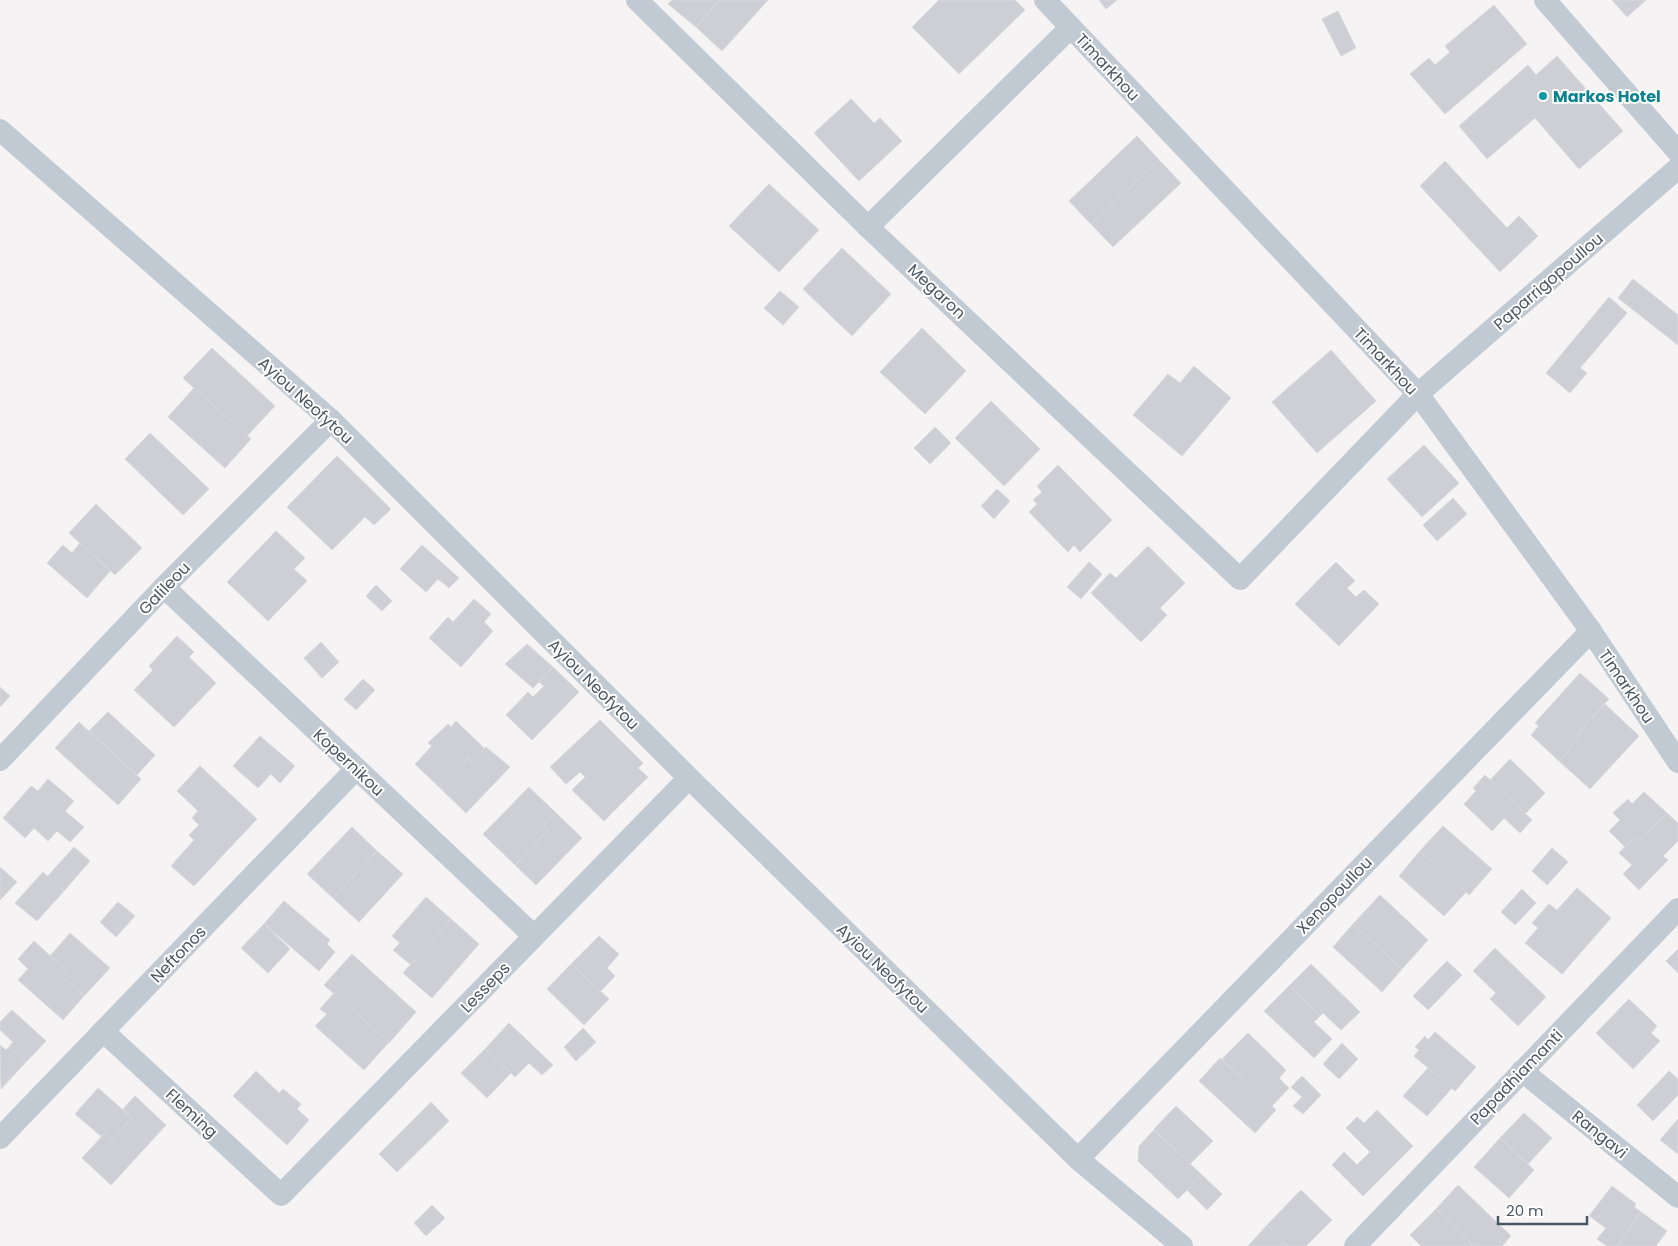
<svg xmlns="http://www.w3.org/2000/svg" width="1678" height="1246" viewBox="0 0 1678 1246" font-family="Poppins,sans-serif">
<rect width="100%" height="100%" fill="#f5f3f3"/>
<!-- building -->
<g fill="#cdcfd5" stroke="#d7d9de">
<polygon points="672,0 720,0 696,27 668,4"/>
<polygon points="720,0 768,0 722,51 696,27"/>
<polygon points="939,0 1015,0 1025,10 959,74 912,27"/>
<polygon points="1099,0 1117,0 1106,9"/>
<polygon points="1612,0 1646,0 1627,17"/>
<polygon points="1494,5 1527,44 1445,114 1410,74 1429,58 1435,65 1450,52 1445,46"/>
<polygon points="1338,11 1356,48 1341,56 1322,19"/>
<polygon points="1557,56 1623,131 1579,169 1535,118 1487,159 1459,126 1528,65 1536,75"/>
<polygon points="851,99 874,123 880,118 902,141 859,181 814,133"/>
<polygon points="1137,136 1159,160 1091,224 1069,201"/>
<polygon points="1159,160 1181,183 1113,247 1091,224"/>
<polygon points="1445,161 1507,228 1519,216 1538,236 1500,272 1420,186"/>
<polygon points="769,184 819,230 779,272 729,226"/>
<polygon points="842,248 891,294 852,336 803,289"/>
<polygon points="1633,279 1678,315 1678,345 1618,298"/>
<polygon points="780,291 799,307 783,325 764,308"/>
<polygon points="1609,297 1627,313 1580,368 1587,373 1570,393 1546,373"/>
<polygon points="922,328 966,371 925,414 880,372"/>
<polygon points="212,348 275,406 247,436 183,378"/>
<polygon points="1331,350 1376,401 1317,453 1272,402"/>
<polygon points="1194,366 1231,398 1182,456 1133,415 1168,374 1180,383"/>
<polygon points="194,388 251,439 225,468 168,417"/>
<polygon points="991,401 1040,449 1004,486 955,438"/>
<polygon points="935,427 951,443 930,464 914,448"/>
<polygon points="150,433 209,489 183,515 125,459"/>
<polygon points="1424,445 1459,483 1422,517 1387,479"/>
<polygon points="337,456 391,509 374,525 365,517 332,550 287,507"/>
<polygon points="1058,465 1112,520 1080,552 1074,545 1068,552 1029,512 1037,504 1033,500 1042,492 1037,486"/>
<polygon points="997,489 1010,501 994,519 981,506"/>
<polygon points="1453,498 1467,514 1437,541 1423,525"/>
<polygon points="96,504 142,548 115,575 69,533"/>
<polygon points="276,531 305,558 294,569 307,581 268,621 227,582"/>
<polygon points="80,543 110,571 87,598 47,563 63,545 72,553"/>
<polygon points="422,545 459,578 449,588 438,579 426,592 400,569"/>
<polygon points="1148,546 1185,583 1160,608 1167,615 1141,642 1091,593 1110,573 1116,578"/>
<polygon points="1089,562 1102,574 1081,599 1067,587"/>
<polygon points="1336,562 1355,581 1347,588 1356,597 1364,590 1379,604 1339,646 1295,604"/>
<polygon points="376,585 392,601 382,611 366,596"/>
<polygon points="474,599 491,614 484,622 493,631 461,667 429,638 448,617 453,622"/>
<polygon points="177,636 194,652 189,657 216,683 174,727 134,690 153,670 149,666"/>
<polygon points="321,642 339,662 322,678 304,658"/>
<polygon points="527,644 553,667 533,688 505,664"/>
<polygon points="553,667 579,692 532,740 506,715 528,692 533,697 544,686 539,682"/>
<polygon points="1580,673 1609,699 1577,734 1580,737 1559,761 1531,735 1539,726 1535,723"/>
<polygon points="363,679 375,690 356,710 344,699"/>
<polygon points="0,687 10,696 0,707"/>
<polygon points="1605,704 1639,736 1590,789 1559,761 1580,737 1577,734"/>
<polygon points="108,712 155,755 137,775 89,731"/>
<polygon points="600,720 621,741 585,777 580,772 566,784 550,767"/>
<polygon points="456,721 485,749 472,762 468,758 439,787 415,764 432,746 428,743 448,724 451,727"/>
<polygon points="79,722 141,779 118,805 55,748"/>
<polygon points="260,736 295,766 280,783 271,774 258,788 233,766"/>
<polygon points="621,741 643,763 638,768 648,777 604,821 572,790"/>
<polygon points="486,747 510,767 466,813 439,787 468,758 472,762"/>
<polygon points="1510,759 1545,793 1525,814 1490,780"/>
<polygon points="200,766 257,819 194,886 171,866 194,840 189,835 199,825 192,818 198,811 177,791"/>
<polygon points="1485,775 1532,820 1520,833 1504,818 1492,831 1464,804 1476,791 1473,788"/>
<polygon points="48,779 74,801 65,811 84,827 70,842 57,831 48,841 34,828 25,838 3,818 31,786 38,791"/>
<polygon points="529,787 556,813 543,826 548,830 515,865 483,834"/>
<polygon points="1644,792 1667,813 1640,841 1635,836 1625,847 1609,831 1620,820 1613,813 1628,799 1632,804"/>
<polygon points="556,813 582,838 536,885 515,865 548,830 543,826"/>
<polygon points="1667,813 1678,823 1678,841 1663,856 1668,860 1639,890 1623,874 1632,865 1619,853 1635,836 1640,841"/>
<polygon points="1443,826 1492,869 1469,895 1420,851"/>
<polygon points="352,827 377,851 333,898 307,874"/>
<polygon points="74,847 90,861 64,891 47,877"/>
<polygon points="1552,848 1568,862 1547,885 1532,871"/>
<polygon points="377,851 403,874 359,922 333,898"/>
<polygon points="1420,851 1466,892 1444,916 1399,876"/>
<polygon points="0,867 17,882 0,900"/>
<polygon points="43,872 64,891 37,921 15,903"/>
<polygon points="1577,888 1611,918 1562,974 1525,943 1538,928 1532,923 1549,904 1557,910"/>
<polygon points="1522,889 1536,903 1515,925 1501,912"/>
<polygon points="1380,895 1428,940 1402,969 1353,924"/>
<polygon points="426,897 451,919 411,965 393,950 400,943 392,936"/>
<polygon points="284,901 330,940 327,944 335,952 319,971 264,924"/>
<polygon points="118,902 135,916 116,937 100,922"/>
<polygon points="451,919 479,944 432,998 403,973"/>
<polygon points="264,924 290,949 268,973 241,948"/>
<polygon points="1353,924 1402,969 1382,992 1333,947"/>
<polygon points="70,933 110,968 84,996 62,976 67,971 50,956"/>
<polygon points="599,936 619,954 607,968 615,976 600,992 571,964"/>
<polygon points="34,941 67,971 62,976 84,996 63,1020 18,980 28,969 18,959"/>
<polygon points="1495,948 1546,997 1518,1026 1490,999 1496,993 1473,971"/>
<polygon points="1678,949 1678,973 1666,961"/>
<polygon points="352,954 416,1012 389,1043 324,985"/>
<polygon points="1447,961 1462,975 1428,1010 1413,996"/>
<polygon points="571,964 609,999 584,1025 547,989"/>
<polygon points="1311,964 1360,1012 1341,1030 1323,1013 1320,1016 1289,986"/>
<polygon points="1289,986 1320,1016 1314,1022 1332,1039 1314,1058 1264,1011"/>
<polygon points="334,993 389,1042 364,1070 315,1026 327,1014 320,1009"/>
<polygon points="1629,999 1657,1026 1651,1033 1660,1041 1633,1069 1596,1033"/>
<polygon points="12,1010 46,1041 26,1062 9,1047 13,1042 0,1030 0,1022"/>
<polygon points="509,1023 553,1065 542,1075 529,1063 515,1077 485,1049"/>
<polygon points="583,1028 596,1042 576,1061 564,1047"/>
<polygon points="1435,1032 1476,1067 1455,1091 1414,1056 1419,1050 1415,1047 1425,1036 1428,1040"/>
<polygon points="1248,1033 1286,1070 1279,1078 1289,1088 1271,1107 1222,1059"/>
<polygon points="1342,1043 1358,1059 1339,1079 1323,1064"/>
<polygon points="0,1045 6,1050 9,1047 26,1062 1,1089"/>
<polygon points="485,1049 511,1073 487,1098 461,1073"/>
<polygon points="1220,1058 1276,1110 1255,1133 1199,1081"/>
<polygon points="1428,1068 1452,1088 1427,1116 1403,1096"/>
<polygon points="256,1071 279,1093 283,1089 301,1104 297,1109 309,1120 287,1145 233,1096"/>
<polygon points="1669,1071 1678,1079 1678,1095 1653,1121 1637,1105"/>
<polygon points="1302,1076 1321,1095 1303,1114 1293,1106 1302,1097 1291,1087"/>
<polygon points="98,1088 132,1118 112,1140 105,1133 102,1137 75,1114"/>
<polygon points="135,1096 166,1125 111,1185 82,1158 105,1133 112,1140 132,1118 123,1109"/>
<polygon points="431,1102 449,1121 397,1172 379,1154"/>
<polygon points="1176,1106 1213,1141 1190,1164 1154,1129"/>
<polygon points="1377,1110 1413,1146 1363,1196 1332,1165 1344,1152 1357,1165 1370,1152 1346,1128 1357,1117 1364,1123"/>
<polygon points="1524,1113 1552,1138 1528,1164 1500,1138"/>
<polygon points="1678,1119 1678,1154 1660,1140"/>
<polygon points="1154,1130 1202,1175 1178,1199 1138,1161 1139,1146"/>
<polygon points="1500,1138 1534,1170 1509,1198 1474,1167"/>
<polygon points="1202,1175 1222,1194 1207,1210 1187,1190"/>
<polygon points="1458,1185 1511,1236 1502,1246 1474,1246 1436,1209"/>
<polygon points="1612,1186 1636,1204 1634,1207 1641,1212 1617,1246 1607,1246 1597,1239 1606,1228 1589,1216"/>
<polygon points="1301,1190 1332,1220 1306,1246 1288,1246 1267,1225"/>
<polygon points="432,1205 445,1218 426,1236 414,1223"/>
<polygon points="1436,1209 1474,1246 1421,1246 1410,1235"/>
<polygon points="1641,1212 1667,1231 1656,1246 1617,1246"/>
<polygon points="1267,1225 1288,1246 1248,1246"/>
</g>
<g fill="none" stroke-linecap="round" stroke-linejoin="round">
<!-- street -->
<g stroke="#c1cad2" stroke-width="22">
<polyline points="637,0 868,227 1240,579 1418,394 1678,168"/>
<polyline points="1045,0 1418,394 1591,631 1678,762"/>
<polyline points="1545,0 1678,152"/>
<polyline points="0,130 331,420 689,778 1078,1159 1182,1246"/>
<polyline points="868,227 1070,28"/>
<polyline points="164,587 534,936"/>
<polyline points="0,760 164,587 331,420"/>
<polyline points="103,1031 281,1195 689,778"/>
<polyline points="1522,1071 1678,1197"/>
<polyline points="0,1138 356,769"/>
<polyline points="1078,1159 1591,631"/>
<polyline points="1355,1246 1678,909"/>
</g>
</g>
<!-- markers -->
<circle fill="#0f9aa8" stroke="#fff" stroke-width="2" cx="1543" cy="96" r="5"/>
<g text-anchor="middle" stroke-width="4" stroke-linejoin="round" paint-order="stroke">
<!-- street labels -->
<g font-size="16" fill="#4a5661" stroke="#fff">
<text transform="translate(1108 67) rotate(47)" y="6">Timarkhou</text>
<text transform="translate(1548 281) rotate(-41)" y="6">Paparrigopoullou</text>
<text transform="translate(937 291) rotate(43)" y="6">Megaron</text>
<text transform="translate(1386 361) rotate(47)" y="6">Timarkhou</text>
<text transform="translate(306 400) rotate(42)" y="6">Ayiou Neofytou</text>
<text transform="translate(164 588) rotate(-46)" y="6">Galileou</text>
<text transform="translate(594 684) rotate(45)" y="6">Ayiou Neofytou</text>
<text transform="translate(1627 686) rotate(56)" y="6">Timarkhou</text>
<text transform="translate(349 762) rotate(43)" y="6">Kopernikou</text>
<text transform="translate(1334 895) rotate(-46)" y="6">Xenopoullou</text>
<text transform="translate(178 954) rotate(-46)" y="6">Neftonos</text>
<text transform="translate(883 968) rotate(44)" y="6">Ayiou Neofytou</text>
<text transform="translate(485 987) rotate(-46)" y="6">Lesseps</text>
<text transform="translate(1516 1077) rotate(-46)" y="6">Papadhiamanti</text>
<text transform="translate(192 1113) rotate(43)" y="6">Fleming</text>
<text transform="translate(1600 1134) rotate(39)" y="6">Rangavi</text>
</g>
<!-- culture labels -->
<g font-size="16" font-weight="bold" fill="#0d838f" stroke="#fff" text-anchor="start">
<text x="1553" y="102">Markos Hotel</text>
</g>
</g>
<!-- scale -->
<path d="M1498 1216v8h89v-8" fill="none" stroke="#4a5661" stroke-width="2.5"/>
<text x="1506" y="1216" font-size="15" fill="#4a5661" stroke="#ffffff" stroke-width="4" paint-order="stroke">20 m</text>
</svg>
